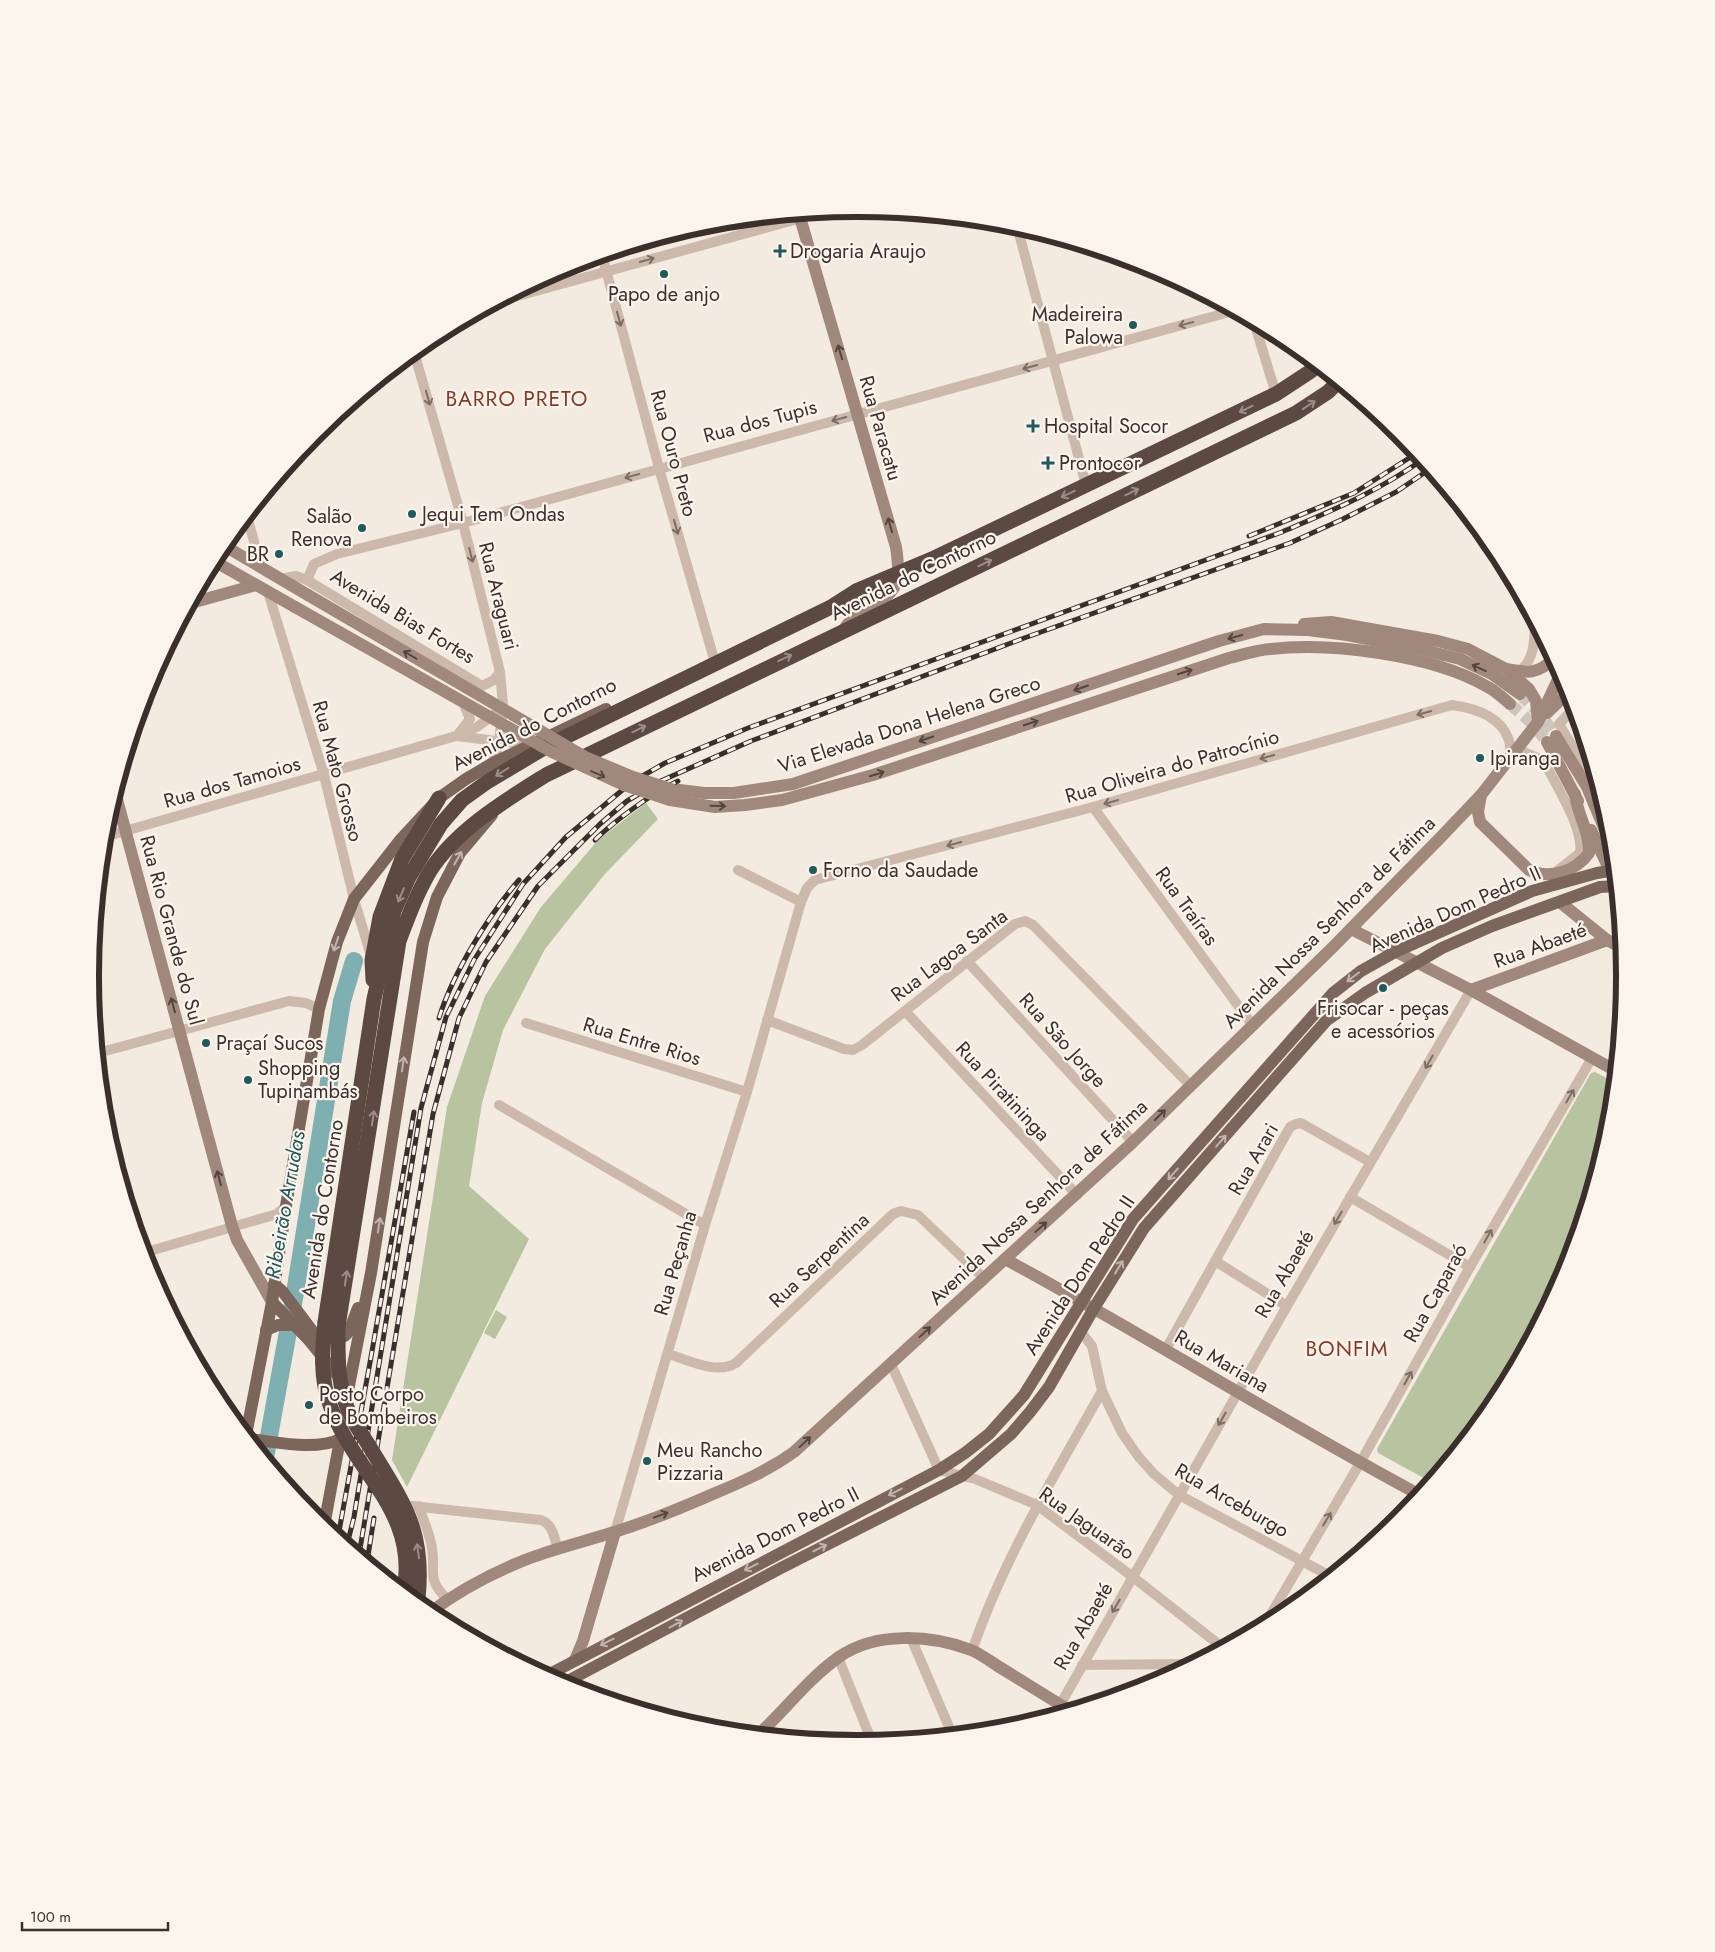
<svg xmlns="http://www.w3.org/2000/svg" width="1715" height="1952" viewBox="0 0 1715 1952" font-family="Jost,sans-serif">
<rect width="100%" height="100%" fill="#f3eae0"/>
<!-- green -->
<g fill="#b8c39f">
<polygon points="646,803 658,819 604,875 545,949 503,1030 482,1103 469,1186 529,1239 407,1487 392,1460 447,1107 485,996 541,907 598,840"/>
<polygon points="1595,1072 1614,1082 1610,1126 1566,1270 1495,1403 1431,1482 1378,1453 1377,1449 1591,1073"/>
<polygon points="496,1310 507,1317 495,1339 484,1333"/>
</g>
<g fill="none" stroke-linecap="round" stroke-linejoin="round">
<!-- river -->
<polyline stroke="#7fb0b1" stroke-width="18" points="265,1458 295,1293 342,1001 354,961"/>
<!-- secondary-tunnel -->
<g stroke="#cec5bc" stroke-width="12" stroke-dasharray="12 6" stroke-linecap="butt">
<polyline points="1520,694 1540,714 1556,736"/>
<polyline points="1510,704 1533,724 1547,742"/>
</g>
<!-- street -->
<g stroke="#ccb9ab" stroke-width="10">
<polyline points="1017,226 1086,485"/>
<polyline points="602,255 659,468 714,659"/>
<polyline points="499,301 823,212"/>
<polyline points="1254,322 1276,394"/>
<polyline points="414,352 463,523 500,672 503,705 499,742 493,763"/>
<polyline points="247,516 261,567"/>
<polyline points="281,579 296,576 307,580 482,686 494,680 500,672"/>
<polyline points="307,580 314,564 337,554 463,523 1233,311"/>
<polyline points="268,592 324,775 354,899 371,956"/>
<path d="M1519,672C1535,658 1534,643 1535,623"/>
<polyline points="1574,708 1559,724 1599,790"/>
<polyline points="459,733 470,719 465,707"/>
<polyline points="457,736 528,745"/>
<path d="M1517,749L1540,759L1546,765C1557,787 1584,829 1580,853L1557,871"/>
<polyline points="1093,807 1253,1026"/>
<polyline points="104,837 456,736 477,727 496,713"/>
<polyline points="738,870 801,902"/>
<polyline points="967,961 1133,1142"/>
<polyline points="905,1011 1077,1195"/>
<polyline points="767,1020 844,1049 853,1050 862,1045 1015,924 1025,921 1033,925 1190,1085"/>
<polyline points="526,1023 747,1092"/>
<polyline points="98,1053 289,1001 306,1003 319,1009"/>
<polyline points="499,1105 705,1225"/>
<polyline points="1350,1197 1470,1267"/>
<polyline points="143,1253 277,1214 286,1206"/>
<polyline points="1215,1261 1287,1306"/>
<polyline points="1081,1332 1092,1346 1102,1391 1122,1433 1138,1456 1154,1474 1179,1495 1330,1576"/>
<polyline points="1166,1349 1290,1127 1296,1124 1301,1123 1370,1162"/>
<path d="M668,1354C689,1360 716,1375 736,1363L893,1214L901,1211L918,1215L984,1278"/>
<polyline points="891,1364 939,1470 975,1479 1037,1505 1133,1577 1222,1647"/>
<path d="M412,1506L541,1520C553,1524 554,1538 558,1549"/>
<path d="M419,1506C423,1520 430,1534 432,1548C436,1574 426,1578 447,1599"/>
<path d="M615,1532L705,1225L747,1092L801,902L807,888L815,880L1093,807L1452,705C1474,708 1500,716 1508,738C1511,744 1510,752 1511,758"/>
<polyline points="1265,1624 1360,1463 1470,1267 1592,1058"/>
<polyline points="911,1638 952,1734"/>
<path d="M972,1651C1003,1559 1055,1475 1102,1391"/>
<polyline points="838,1657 872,1742"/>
<polyline points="1082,1665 1190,1664"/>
<polyline points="1060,1705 1287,1306 1471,990"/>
</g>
<!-- secondary -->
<g stroke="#a0887d" stroke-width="12">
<path d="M799,214L896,547C902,588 896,592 862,613C853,618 848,622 843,631"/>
<polyline points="223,545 308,595"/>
<polyline points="214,561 295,607"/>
<polyline points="191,603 256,585"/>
<polyline points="1304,624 1331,622 1438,641 1468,649 1506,669 1529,689 1536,701 1538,721"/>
<path d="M1506,669C1527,673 1538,675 1554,658"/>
<polyline points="1547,713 1569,692"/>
<polyline points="1556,736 1587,787 1612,847"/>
<polyline points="1547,742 1578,801"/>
<polyline points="671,789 704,793 734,793 793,784 1219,641 1264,629 1308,630 1347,635 1420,649 1460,659 1492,674 1520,694"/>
<polyline points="115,792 232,1226 237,1240 272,1302"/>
<path d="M1481,795L1478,812L1480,822L1529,870C1550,880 1576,871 1589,853C1590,832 1577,814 1575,794"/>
<path d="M670,800L715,807L745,805L782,800L873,775L1229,658C1242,655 1256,650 1270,649C1332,642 1432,655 1486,686C1495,690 1503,698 1510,704"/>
<polyline points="1591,830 1610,871"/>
<polyline points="1561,903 1607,940 1622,948"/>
<polyline points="1351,929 1471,990 1616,1071"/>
<polyline points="1471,990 1607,940"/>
<path d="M1005,1259C1145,1335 1280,1420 1420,1495"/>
<path d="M429,1613C460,1590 494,1572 530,1558C557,1548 586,1541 614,1532C647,1522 681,1508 713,1494C742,1482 769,1470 794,1452L1133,1142L1332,948L1440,838L1481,795L1538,722L1561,673"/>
<polyline points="575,1660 583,1641 615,1532"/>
<path d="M759,1734C786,1709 808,1679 839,1657C876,1631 931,1635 971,1650C981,1654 991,1662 1001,1668C1024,1682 1046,1696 1069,1710"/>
</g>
<!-- primary -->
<g stroke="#7c665c" stroke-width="12">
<path d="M274,1284L283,1292L317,1337C350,1341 346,1338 358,1308"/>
<polyline points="272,1302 308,1339 342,1381"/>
<polyline points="266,1330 278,1325 295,1325"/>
<polyline points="346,1401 371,1273 423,942 437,897 460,853 492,815"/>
<polyline points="246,1435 272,1302 286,1206 319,1009 337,942 354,899 401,839 439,798 466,779 493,763 606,709"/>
<path d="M249,1439C278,1442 314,1451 341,1439"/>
<polyline points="324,1526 342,1429"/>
<polyline points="546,1676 939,1470 965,1453 989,1434 1024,1395 1133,1219 1333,993 1361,971 1395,952 1532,891 1597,873 1615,870"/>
<polyline points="562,1684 781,1568 962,1476 1011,1434 1030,1412 1049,1387 1094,1308 1144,1228 1326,1021 1365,993 1442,948 1492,926 1600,887 1616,886"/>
</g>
<!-- highway -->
<g stroke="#5b4942" stroke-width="15">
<polyline points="373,980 372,960 380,917 402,859 439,798"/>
<polyline points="325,1322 374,999 394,911 409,877 441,824 462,800 487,782 549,745 831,607 856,591 932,559 1276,394 1311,371 1317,365"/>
<path d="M338,1326L399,941C408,917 417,893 430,871C456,830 506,800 546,775L1296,413L1328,392L1338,382"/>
</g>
<defs>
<g id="rail">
<polyline points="1249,536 1354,493 1417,453"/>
<path d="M595,840C614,821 654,792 678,781"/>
<path d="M439,1018C453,973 488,916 519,880"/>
<polyline points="338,1537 371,1357 414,1112"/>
<path d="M347,1545L354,1517L421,1108L446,1017L474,960L523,884L566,837L632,782L665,763L748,728L1282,532C1333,510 1377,492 1422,460"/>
<polyline points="359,1555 433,1114 459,1018 486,962 538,886 600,824 627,801 663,780 751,741 1027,637 1290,543 1343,519 1396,492 1430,469"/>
<polyline points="367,1562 374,1518"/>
</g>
</defs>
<!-- rail casing -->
<use href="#rail" stroke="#3a2f2b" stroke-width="5"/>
<!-- rail -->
<use href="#rail" stroke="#faf4ed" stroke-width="3" stroke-dasharray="9" stroke-linecap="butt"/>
<!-- secondary-bridge -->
<g stroke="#a0887d" stroke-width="12">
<polyline points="308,595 585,757 633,777 671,789"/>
<polyline points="295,607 552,752 624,785 670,800"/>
</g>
<!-- highway-bridge -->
<g stroke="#5b4942" stroke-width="15">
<path d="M325,1322C322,1350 320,1378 330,1405C354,1474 419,1510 404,1592"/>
<path d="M338,1326C338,1355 337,1382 348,1410C353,1423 364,1437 371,1449C405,1505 425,1531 418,1599"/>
</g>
</g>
<!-- one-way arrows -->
<defs><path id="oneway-shaft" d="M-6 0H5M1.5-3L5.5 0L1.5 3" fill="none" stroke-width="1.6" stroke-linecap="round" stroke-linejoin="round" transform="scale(1.25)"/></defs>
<g stroke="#7c6d65">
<use href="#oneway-shaft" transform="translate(647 260) rotate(-15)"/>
<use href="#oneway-shaft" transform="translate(619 319) rotate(75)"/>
<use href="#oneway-shaft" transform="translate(1186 324) rotate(165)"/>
<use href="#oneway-shaft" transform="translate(1030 367) rotate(165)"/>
<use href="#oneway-shaft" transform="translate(428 398) rotate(74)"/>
<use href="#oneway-shaft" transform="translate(839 419) rotate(165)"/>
<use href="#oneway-shaft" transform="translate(632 476) rotate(165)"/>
<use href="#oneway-shaft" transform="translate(676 527) rotate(74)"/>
<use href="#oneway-shaft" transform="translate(471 555) rotate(76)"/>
<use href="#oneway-shaft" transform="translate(1424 713) rotate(164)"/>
<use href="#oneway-shaft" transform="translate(1267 757) rotate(164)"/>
<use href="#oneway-shaft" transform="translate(1111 802) rotate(164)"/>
<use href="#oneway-shaft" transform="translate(954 844) rotate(165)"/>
<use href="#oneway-shaft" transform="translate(1429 1062) rotate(120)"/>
<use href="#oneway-shaft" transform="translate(1570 1096) rotate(-60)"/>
<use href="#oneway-shaft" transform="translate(1338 1218) rotate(120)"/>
<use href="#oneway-shaft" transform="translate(1488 1236) rotate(-60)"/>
<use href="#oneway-shaft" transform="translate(1408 1378) rotate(-61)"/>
<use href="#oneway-shaft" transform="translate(1222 1419) rotate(120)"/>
<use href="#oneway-shaft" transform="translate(1327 1519) rotate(-59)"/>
<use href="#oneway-shaft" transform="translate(1116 1606) rotate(120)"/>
</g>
<g stroke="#544540">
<use href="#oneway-shaft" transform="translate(840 352) rotate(-107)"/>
<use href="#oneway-shaft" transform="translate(890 525) rotate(-106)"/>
<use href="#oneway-shaft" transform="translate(1235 637) rotate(165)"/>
<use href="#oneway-shaft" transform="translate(410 655) rotate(-150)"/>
<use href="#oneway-shaft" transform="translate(1479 668) rotate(-155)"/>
<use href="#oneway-shaft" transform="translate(1185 672) rotate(-18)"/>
<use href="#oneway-shaft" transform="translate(1081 688) rotate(161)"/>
<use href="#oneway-shaft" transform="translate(1031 723) rotate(-18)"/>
<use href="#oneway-shaft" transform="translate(926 739) rotate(161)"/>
<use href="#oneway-shaft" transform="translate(598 774) rotate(23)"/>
<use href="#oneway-shaft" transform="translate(877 774) rotate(-17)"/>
<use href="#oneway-shaft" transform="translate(718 806) rotate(1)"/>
<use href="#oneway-shaft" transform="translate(173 1005) rotate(-105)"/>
<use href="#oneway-shaft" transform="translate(1160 1115) rotate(-45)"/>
<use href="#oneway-shaft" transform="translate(219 1178) rotate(-105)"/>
<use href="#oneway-shaft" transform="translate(1041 1227) rotate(-42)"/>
<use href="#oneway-shaft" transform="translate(925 1332) rotate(-43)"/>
<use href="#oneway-shaft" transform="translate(805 1442) rotate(-43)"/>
<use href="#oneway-shaft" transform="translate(661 1515) rotate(-20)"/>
</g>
<g stroke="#9b8d86">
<use href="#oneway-shaft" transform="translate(1309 405) rotate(-34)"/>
<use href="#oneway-shaft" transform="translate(1246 409) rotate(154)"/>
<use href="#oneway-shaft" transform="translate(1132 492) rotate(-26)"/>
<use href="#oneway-shaft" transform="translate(1068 494) rotate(155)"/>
<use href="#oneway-shaft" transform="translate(985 563) rotate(-26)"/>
<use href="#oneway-shaft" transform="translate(785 658) rotate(-25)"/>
<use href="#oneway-shaft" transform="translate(639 729) rotate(-26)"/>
<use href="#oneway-shaft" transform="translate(502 772) rotate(148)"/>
<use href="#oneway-shaft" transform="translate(401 895) rotate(113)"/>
<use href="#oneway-shaft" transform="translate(373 1118) rotate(-81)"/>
<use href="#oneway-shaft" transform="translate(346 1278) rotate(-81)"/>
<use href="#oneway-shaft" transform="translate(418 1551) rotate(-98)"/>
</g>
<g stroke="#c1b4ac">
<use href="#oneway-shaft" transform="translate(458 858) rotate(-60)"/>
<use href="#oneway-shaft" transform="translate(336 944) rotate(108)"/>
<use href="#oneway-shaft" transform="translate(1353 977) rotate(143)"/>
<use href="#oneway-shaft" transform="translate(403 1064) rotate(-81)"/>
<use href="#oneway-shaft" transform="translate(1221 1141) rotate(-49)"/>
<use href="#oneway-shaft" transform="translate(1173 1174) rotate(131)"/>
<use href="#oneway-shaft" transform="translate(379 1225) rotate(-81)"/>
<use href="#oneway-shaft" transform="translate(1119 1267) rotate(-59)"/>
<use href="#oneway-shaft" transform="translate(895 1492) rotate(153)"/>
<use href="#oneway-shaft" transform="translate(820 1548) rotate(-27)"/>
<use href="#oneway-shaft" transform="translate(751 1567) rotate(153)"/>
<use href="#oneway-shaft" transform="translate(676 1624) rotate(-28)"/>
<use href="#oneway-shaft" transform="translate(607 1642) rotate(153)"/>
</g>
<!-- markers -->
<g fill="#1f5a5c" stroke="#faf4ed" stroke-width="2">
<path d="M777.5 243.5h5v5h5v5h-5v5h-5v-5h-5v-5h5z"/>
<circle cx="664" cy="274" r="5"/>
<circle cx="1133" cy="325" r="5"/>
<path d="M1030.5 418.5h5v5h5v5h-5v5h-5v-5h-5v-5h5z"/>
<path d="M1045.5 455.5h5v5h5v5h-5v5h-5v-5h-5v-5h5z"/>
<circle cx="412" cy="514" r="5"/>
<circle cx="362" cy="528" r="5"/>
<circle cx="279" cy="554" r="5"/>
<circle cx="1480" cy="758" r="5"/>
<circle cx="813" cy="870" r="5"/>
<circle cx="1383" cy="988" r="5"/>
<circle cx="206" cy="1043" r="5"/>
<circle cx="248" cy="1080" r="5"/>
<circle cx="309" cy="1405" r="5"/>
<circle cx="647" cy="1461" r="5"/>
</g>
<g text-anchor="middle" stroke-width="4.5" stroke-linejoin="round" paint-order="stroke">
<!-- poi labels -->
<g font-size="20" fill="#3a2f2b" stroke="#faf4ed" text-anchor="start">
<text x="790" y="258">Drogaria Araujo</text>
<text x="664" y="301" text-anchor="middle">Papo de anjo</text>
<text x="1123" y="321" text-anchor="end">Madeireira<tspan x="1123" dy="23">Palowa</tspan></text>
<text x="1044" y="433">Hospital Socor</text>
<text x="1059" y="470">Prontocor</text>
<text x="422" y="521">Jequi Tem Ondas</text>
<text x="352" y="523" text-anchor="end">Salão<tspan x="352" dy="23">Renova</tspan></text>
<text x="269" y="561" text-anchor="end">BR</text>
<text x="1490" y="765">Ipiranga</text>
<text x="823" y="877">Forno da Saudade</text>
<text x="1383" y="1015" text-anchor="middle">Frisocar - peças<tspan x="1383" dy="23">e acessórios</tspan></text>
<text x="216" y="1050">Praçaí Sucos</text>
<text x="258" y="1075">Shopping<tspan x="258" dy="23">Tupinambás</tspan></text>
<text x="319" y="1401">Posto Corpo<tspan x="319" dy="23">de Bombeiros</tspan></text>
<text x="657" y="1457">Meu Rancho<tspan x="657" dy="23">Pizzaria</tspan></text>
</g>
<!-- street labels -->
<g font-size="20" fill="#3a2f2b" stroke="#faf4ed">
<text transform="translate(760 421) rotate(-15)" y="7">Rua dos Tupis</text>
<text transform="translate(881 428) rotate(74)" y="7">Rua Paracatu</text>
<text transform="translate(674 453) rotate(75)" y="7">Rua Ouro Preto</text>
<text transform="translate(913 575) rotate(-26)" y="7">Avenida do Contorno</text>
<text transform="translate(499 596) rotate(76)" y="7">Rua Araguari</text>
<text transform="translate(403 616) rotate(31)" y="7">Avenida Bias Fortes</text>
<text transform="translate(534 724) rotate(-27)" y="7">Avenida do Contorno</text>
<text transform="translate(909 724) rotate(-18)" y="7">Via Elevada Dona Helena Greco</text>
<text transform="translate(1172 766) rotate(-16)" y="7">Rua Oliveira do Patrocínio</text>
<text transform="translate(338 771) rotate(75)" y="7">Rua Mato Grosso</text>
<text transform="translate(232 782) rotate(-16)" y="7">Rua dos Tamoios</text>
<text transform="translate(1187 906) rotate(54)" y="7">Rua Traíras</text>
<text transform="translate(1455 909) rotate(-24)" y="7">Avenida Dom Pedro II</text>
<text transform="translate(1329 922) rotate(-45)" y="7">Avenida Nossa Senhora de Fátima</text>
<text transform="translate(172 930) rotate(75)" y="7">Rua Rio Grande do Sul</text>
<text transform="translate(1540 945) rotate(-20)" y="7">Rua Abaeté</text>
<text transform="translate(949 955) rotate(-37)" y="7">Rua Lagoa Santa</text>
<text transform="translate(1063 1040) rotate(48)" y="7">Rua São Jorge</text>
<text transform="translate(642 1041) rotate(17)" y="7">Rua Entre Rios</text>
<text transform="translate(1003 1091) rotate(47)" y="7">Rua Piratininga</text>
<text transform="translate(1253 1159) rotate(-60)" y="7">Rua Arari</text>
<text transform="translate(1038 1202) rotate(-43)" y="7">Avenida Nossa Senhora de Fátima</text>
<text transform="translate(322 1209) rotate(-81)" y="7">Avenida do Contorno</text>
<text transform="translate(819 1260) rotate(-43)" y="7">Rua Serpentina</text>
<text transform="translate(675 1263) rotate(-74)" y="7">Rua Peçanha</text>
<text transform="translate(1284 1274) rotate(-60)" y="7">Rua Abaeté</text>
<text transform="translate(1079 1275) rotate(-57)" y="7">Avenida Dom Pedro II</text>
<text transform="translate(1435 1293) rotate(-61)" y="7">Rua Caparaó</text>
<text transform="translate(1222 1361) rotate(30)" y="7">Rua Mariana</text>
<text transform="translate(1232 1500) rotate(30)" y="7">Rua Arceburgo</text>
<text transform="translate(1087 1523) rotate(35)" y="7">Rua Jaguarão</text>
<text transform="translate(775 1534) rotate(-27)" y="7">Avenida Dom Pedro II</text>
<text transform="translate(1083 1626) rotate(-60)" y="7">Rua Abaeté</text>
</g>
<!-- neighbourhood labels -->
<g font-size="21" letter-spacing="1" fill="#893923" stroke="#faf4ed">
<text x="517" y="406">BARRO PRETO</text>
<text x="1347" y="1356">BONFIM</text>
</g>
<!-- water labels -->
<g font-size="21" font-style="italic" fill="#1f5a5c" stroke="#faf4ed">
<text transform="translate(285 1205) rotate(-80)" y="7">Ribeirão Arrudas</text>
</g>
</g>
<!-- crop -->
<path d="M0 0H1715V1952H0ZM857 217H858A758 758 0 0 1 1616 975V977A758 758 0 0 1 858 1735H857A758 758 0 0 1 99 977V975A758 758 0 0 1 857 217Z" fill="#faf4ed" fill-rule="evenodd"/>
<path fill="none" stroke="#3a2f2b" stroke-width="6" d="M857 217H858A758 758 0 0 1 1616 975V977A758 758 0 0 1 858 1735H857A758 758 0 0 1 99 977V975A758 758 0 0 1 857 217Z"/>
<!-- scale -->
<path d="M22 1922v8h146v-8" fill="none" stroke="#3a2f2b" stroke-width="2.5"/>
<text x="30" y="1922" font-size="15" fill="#3a2f2b" stroke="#faf4ed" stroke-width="4" paint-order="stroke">100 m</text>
</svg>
